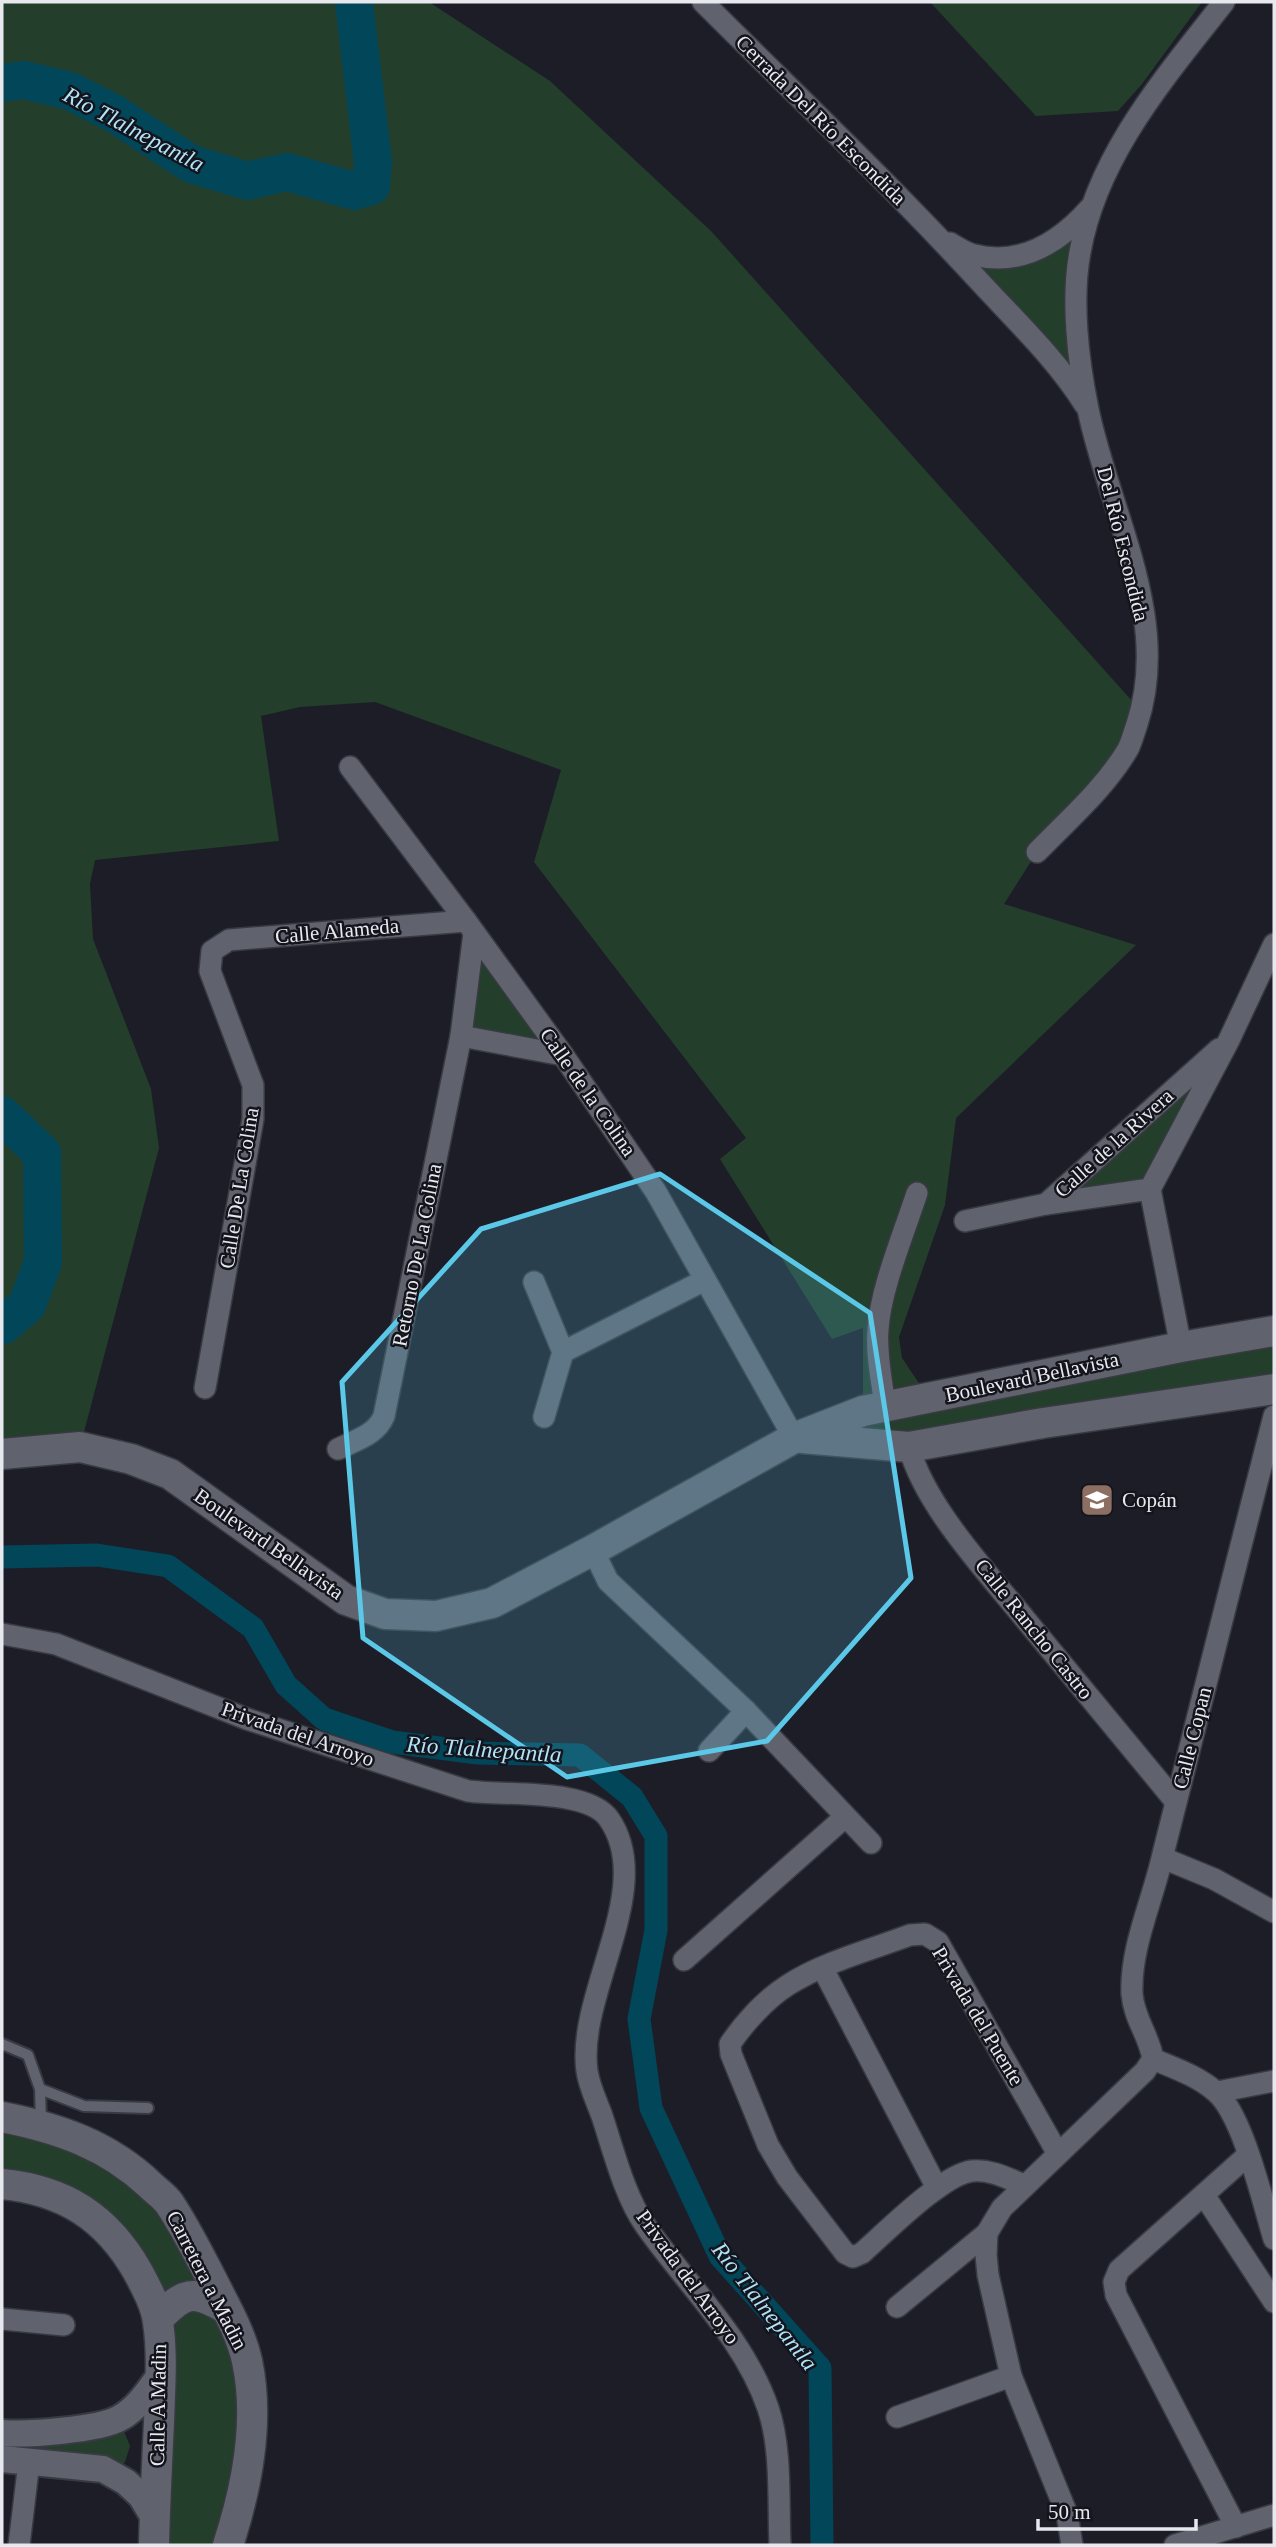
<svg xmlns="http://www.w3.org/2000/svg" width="1276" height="2547" viewBox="0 0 1276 2547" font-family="Georgia,serif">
<rect width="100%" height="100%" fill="#1d1d27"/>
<!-- green -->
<g fill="#243e2c">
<polygon points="2,2 429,2 550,81 711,231 1141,711 1129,747 1037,852 1004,904 1136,945 956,1118 945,1205 899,1337 902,1358 929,1398 1274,1331 1274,1389 909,1447 794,1438 863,1411 863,1328 832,1339 720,1159 746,1138 534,862 561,770 375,702 300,707 261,716 279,841 95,860 90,884 93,939 151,1089 159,1148 80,1447 2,1454"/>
<polygon points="930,2 1202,2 1142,84 1118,111 1036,116"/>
<polygon points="1084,227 1078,283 1098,411 954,250 983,261"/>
<polygon points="474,933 563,1055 461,1036"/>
<polygon points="1229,1040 1150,1189 1046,1204"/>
<polygon points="2,2117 133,2169 247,2360 228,2545 154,2545 158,2319 110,2232 2,2184"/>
<polygon points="119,2419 130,2446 125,2462 113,2474 2,2459 2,2433"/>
</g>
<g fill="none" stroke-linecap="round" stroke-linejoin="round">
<!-- canal -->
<polyline stroke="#02465a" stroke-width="23" points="2,1557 97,1555 168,1566 253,1628 286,1685 324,1719 392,1742 478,1753 580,1755 632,1797 656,1836 656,1930 639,2019 651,2108 720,2256 820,2368 822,2545"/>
<!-- river -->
<g stroke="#02465a" stroke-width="38">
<polyline points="2,83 24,80 70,91 115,114 191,164 248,181 287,172 354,191 371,186 373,163 354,2"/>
<polyline points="2,1115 42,1153 43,1262 27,1305 2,1326"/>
</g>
<defs>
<g id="service">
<polyline points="2,2044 28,2055 40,2089 41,2123"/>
<polyline points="40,2089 84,2106 148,2108"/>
</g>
<g id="minor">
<path d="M703,2C796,95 892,186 981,283C1017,322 1057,360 1085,405"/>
<path d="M950,243C957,247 966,253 974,255C1022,267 1060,242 1090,208"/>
<polyline points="350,767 466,921 563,1055 656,1192 794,1438"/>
<path d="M1037,852C1069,819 1105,788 1128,749C1132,741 1134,732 1137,724C1172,618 1109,512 1088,409C1078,361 1071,300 1080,252C1097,155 1166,76 1224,2"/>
<polyline points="461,1036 563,1055"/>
<polyline points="1150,1189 1181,1347"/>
<polyline points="1046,1204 1219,1049"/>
<polyline points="965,1221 1046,1204 1150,1189 1229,1040 1274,944"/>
<polyline points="534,1282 563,1352 544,1417"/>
<polyline points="563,1352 705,1280"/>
<polyline points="205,1388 253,1119 253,1085 210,971 212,951 229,940 466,921"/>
<path d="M885,1406C882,1381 876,1356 878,1330C880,1290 904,1233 917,1193"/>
<path d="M909,1447C925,1506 986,1571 1025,1619C1076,1680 1126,1741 1176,1802"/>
<path d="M338,1449C356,1440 376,1435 384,1416L461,1036L474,933"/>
<polyline points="593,1550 608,1581 746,1711 871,1843"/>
<path d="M2,1634L56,1644L247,1719L468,1791C504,1796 588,1788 609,1819C657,1888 576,1994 587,2071C589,2086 597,2102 602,2116C613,2149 625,2197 645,2225C687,2285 744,2338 768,2408C782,2449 778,2502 780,2545"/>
<polyline points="709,1751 746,1711"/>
<polyline points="1163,1858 1214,1879 1274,1912"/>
<polyline points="684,1960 845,1817"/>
<polyline points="823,1969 937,2188"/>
<path d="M1153,2059C1149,2035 1134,2019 1132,1994C1130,1947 1153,1900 1163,1854C1199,1708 1237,1562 1274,1416"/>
<path d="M1153,2059C1174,2068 1198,2076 1216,2092C1243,2115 1263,2203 1274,2239"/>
<polyline points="1217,2092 1274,2081"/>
<path d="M1024,2185C1007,2178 990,2169 972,2171C943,2174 885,2233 862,2253L853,2257L845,2253L787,2177L768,2145L731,2054L730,2044C744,2023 766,1999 788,1985C824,1962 870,1950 910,1935L925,1934L938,1942L1058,2154"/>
<polyline points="1204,2195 1274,2302"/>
<polyline points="897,2307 987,2233"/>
<polyline points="2,2319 64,2325"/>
<polyline points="897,2417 1011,2376"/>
<polyline points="1236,2527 1116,2295 1114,2282 1119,2270 1248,2155"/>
<polyline points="19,2545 29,2462"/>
<polyline points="1072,2545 1067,2514 1011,2376 988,2275 986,2255 987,2233 1002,2208 1145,2071 1153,2059"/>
<polyline points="1175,2545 1274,2515"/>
</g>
<g id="tertiary">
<path d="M2,2433C27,2435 99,2430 120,2418C138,2408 149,2390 161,2374"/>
<polyline points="2,2459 103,2469 126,2482 141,2496 155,2519"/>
</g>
<g id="secondary">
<polyline points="802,1438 909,1447 1043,1423 1274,1389"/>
<polyline points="2,1454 80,1447 131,1459 170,1474 346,1600 385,1614 436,1616 492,1603 593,1550 794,1438 863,1411 1181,1347 1274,1331"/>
<path d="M2,2117C58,2128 108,2145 150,2185C156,2191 164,2196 169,2203C185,2227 198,2253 211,2278C224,2304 241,2333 247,2361C260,2422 247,2487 228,2545"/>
<path d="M2,2184C64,2190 107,2217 138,2272C146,2287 156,2305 158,2322C163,2355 160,2389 159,2423C157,2464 155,2504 154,2545"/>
<path d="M158,2319C184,2292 193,2289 226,2309"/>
</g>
</defs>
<!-- service casing -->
<use href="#service" stroke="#383a41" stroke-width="14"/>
<!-- minor casing -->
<use href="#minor" stroke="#383a41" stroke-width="24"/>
<!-- tertiary casing -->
<use href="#tertiary" stroke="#383a41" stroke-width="30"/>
<!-- secondary casing -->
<use href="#secondary" stroke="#383a41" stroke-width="33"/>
<!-- service -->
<use href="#service" stroke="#60626d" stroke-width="10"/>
<!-- minor -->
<use href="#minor" stroke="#60626d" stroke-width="21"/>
<!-- tertiary -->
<use href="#tertiary" stroke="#60626d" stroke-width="26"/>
<!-- secondary -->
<use href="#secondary" stroke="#60626d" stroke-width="30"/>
</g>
<!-- marked area -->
<path fill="#5bc8e7" fill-opacity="0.2" stroke="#5bc8e7" stroke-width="5" stroke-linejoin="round" d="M660,1174L870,1313L911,1578L767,1741L567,1777L363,1638L342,1382L481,1229Z"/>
<!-- icons -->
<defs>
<symbol id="school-square" viewBox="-11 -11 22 22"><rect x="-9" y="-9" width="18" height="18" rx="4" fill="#8d6e63" stroke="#14141d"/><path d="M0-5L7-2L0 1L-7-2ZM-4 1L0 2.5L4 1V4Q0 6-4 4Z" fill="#fff"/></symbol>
</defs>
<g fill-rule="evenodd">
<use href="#school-square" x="1078" y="1481" width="38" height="38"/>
</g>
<g text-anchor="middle" stroke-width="5" stroke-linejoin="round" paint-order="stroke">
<!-- street labels -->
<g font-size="21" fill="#e8e9ef" stroke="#14141d">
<text transform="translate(821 120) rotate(45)" y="7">Cerrada Del Río Escondida</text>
<text transform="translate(1123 544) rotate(76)" y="7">Del Río Escondida</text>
<text transform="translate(337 931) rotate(-5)" y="7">Calle Alameda</text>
<text transform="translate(588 1092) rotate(55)" y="7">Calle de la Colina</text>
<text transform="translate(1114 1143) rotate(-42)" y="7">Calle de la Rivera</text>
<text transform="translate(239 1188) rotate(-81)" y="7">Calle De La Colina</text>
<text transform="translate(417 1255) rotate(-79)" y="7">Retorno De La Colina</text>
<text transform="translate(1032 1377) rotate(-12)" y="7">Boulevard Bellavista</text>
<text transform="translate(269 1544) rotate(35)" y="7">Boulevard Bellavista</text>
<text transform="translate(1034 1629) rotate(51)" y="7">Calle Rancho Castro</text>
<text transform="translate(298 1734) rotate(19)" y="7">Privada del Arroyo</text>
<text transform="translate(1192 1738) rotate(-76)" y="7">Calle Copan</text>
<text transform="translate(978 2016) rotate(59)" y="7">Privada del Puente</text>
<text transform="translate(688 2277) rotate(54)" y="7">Privada del Arroyo</text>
<text transform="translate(207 2280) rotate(63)" y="7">Carretera a Madin</text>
<text transform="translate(158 2405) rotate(-89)" y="7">Calle A Madin</text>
</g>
<!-- poi labels -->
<g font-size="21" fill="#e8e9ef" stroke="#14141d" text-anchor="start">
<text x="1122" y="1507">Copán</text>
</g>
<!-- water labels -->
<g font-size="23" font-style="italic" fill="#b0e3f8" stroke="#14141d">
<text transform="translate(134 129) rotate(28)" y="8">Río Tlalnepantla</text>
<text transform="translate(484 1749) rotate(4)" y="8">Río Tlalnepantla</text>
<text transform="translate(765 2306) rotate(52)" y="8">Río Tlalnepantla</text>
</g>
</g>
<!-- border -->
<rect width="1276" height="2547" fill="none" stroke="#e8e9ef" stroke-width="7"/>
<!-- scale -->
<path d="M1038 2519v10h158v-10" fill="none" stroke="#e8e9ef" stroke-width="3.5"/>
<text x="1048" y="2519" font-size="21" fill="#e8e9ef" stroke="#14141d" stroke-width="5" paint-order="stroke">50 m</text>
</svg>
